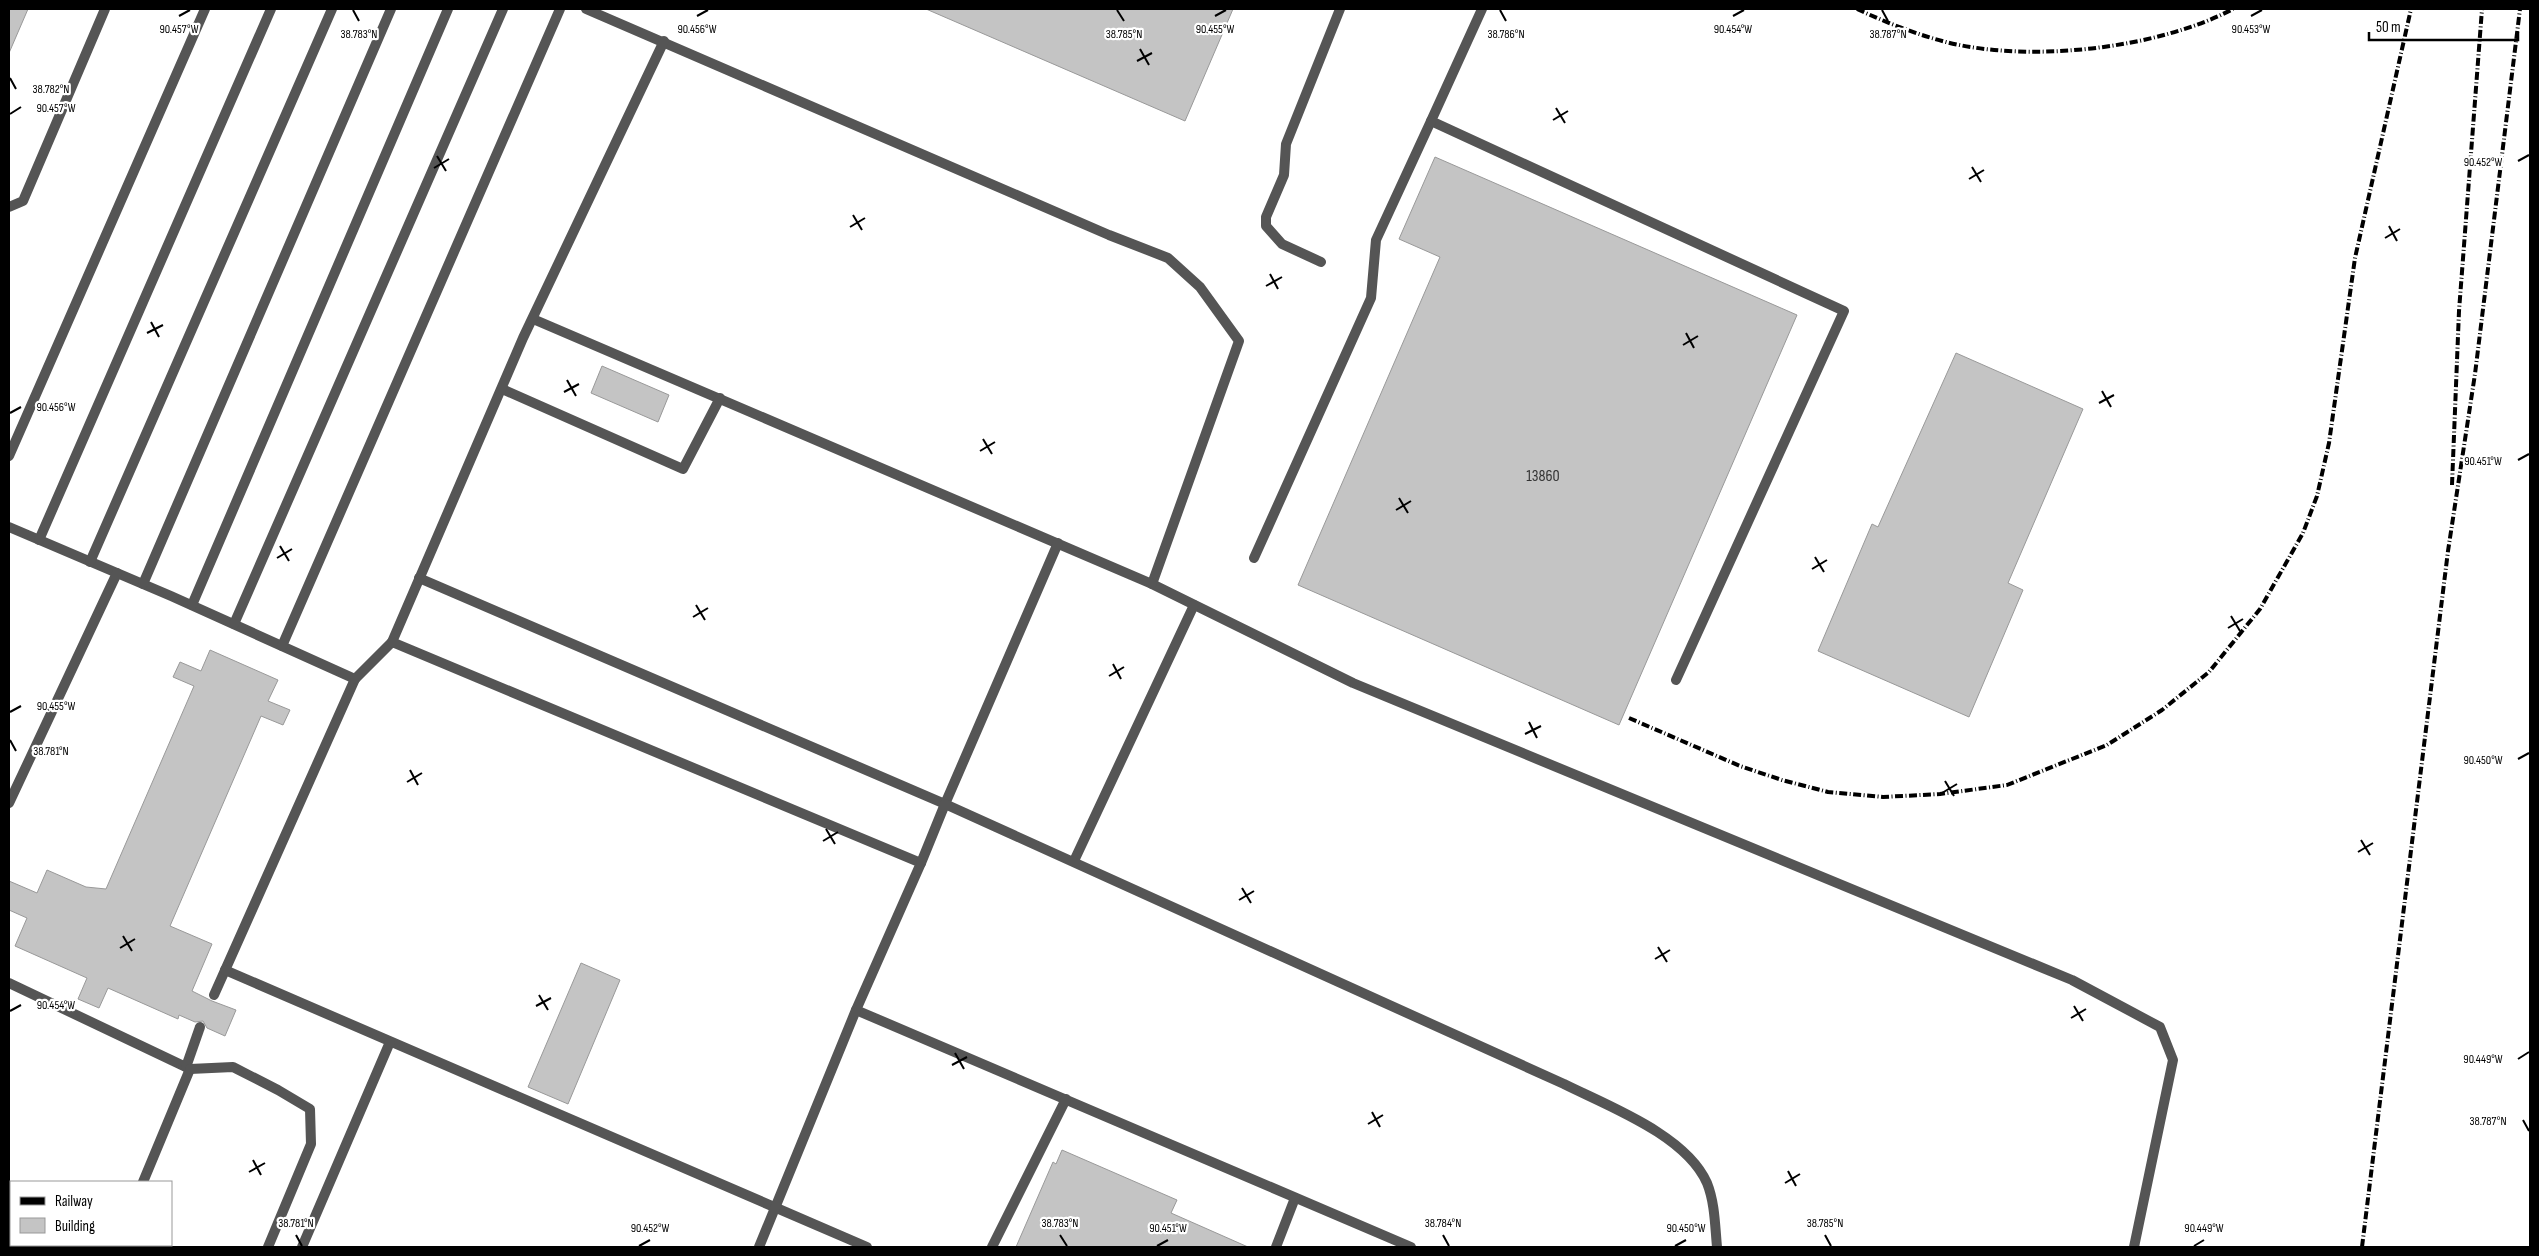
<svg xmlns="http://www.w3.org/2000/svg" width="2539" height="1256" viewBox="0 0 2539 1256" font-family="'Sofia Sans Condensed',sans-serif">
<rect width="100%" height="100%" fill="#fff"/>
<!-- building -->
<g fill="#c4c4c4" stroke="#999">
<polygon points="9,9 28,9 9,53"/>
<polygon points="926,9 1233,9 1185,121"/>
<polygon points="1435,157 1797,315 1619,725 1298,585 1440,257 1399,239"/>
<polygon points="1956,353 2083,409 2008,583 2023,590 1969,717 1818,651 1872,524 1878,527"/>
<polygon points="602,366 669,395 658,422 591,393"/>
<polygon points="210,650 278,680 268,701 290,710 283,725 261,716 170,926 212,944 192,991 212,1001 236,1010 225,1036 207,1028 203,1021 195,1022 179,1015 178,1019 108,988 99,1008 78,999 87,978 15,946 27,918 9,910 9,881 37,893 47,870 86,887 106,889 194,686 173,677 180,662 201,671"/>
<polygon points="581,963 620,980 568,1104 528,1087"/>
<polygon points="1062,1150 1177,1200 1171,1213 1248,1247 1016,1247 1053,1162 1056,1164"/>
</g>
<g fill="none" stroke-linecap="round" stroke-linejoin="round">
<!-- service -->
<g stroke="#555" stroke-width="10">
<polyline points="586,9 1109,235 1168,258 1200,287 1239,341 1152,584 1353,683 2072,980 2160,1027 2173,1060 2134,1247"/>
<polyline points="1482,9 1431,121 1844,311 1676,680"/>
<polyline points="9,207 23,201 105,9"/>
<polyline points="1321,262 1282,244 1266,226 1266,217 1284,175 1286,144 1340,9"/>
<polyline points="533,319 1152,584"/>
<polyline points="502,389 683,469 720,398"/>
<polyline points="9,456 205,9"/>
<polyline points="9,527 171,596 355,679 214,995"/>
<polyline points="39,540 271,9"/>
<polyline points="1254,558 1371,298 1376,240 1431,121"/>
<polyline points="90,562 332,9"/>
<polyline points="419,578 945,804 1058,543"/>
<polyline points="143,584 391,9"/>
<polyline points="192,605 448,9"/>
<polyline points="234,624 503,9"/>
<polyline points="392,642 523,338 664,41"/>
<polyline points="282,646 560,9"/>
<polyline points="355,679 392,642 921,863 856,1010 1411,1247"/>
<polyline points="9,803 117,573"/>
<polyline points="1074,861 1194,605"/>
<path d="M921,863L945,804L1564,1084C1608,1106 1686,1135 1707,1183C1715,1203 1715,1226 1717,1247"/>
<polyline points="225,970 867,1247"/>
<polyline points="9,983 190,1069 143,1182"/>
<polyline points="186,1067 200,1027"/>
<polyline points="190,1069 233,1067 278,1090 310,1109 311,1144 268,1247"/>
<polyline points="116,1247 117,1245"/>
<polyline points="302,1247 390,1042"/>
<polyline points="759,1247 856,1010"/>
<polyline points="992,1247 1066,1099"/>
<polyline points="1276,1247 1295,1198"/>
</g>
<!-- rail -->
<g stroke="#000" stroke-width="4" stroke-dasharray="8 2.5 1 2.5" stroke-linecap="butt">
<path d="M1857,9C1885,22 1915,34 1946,42C2029,63 2157,49 2233,9"/>
<polyline points="2452,485 2459,311 2482,9"/>
<polyline points="1629,718 1740,766 1782,780 1828,792 1883,797 1940,794 2007,785 2107,745 2162,710 2209,672 2260,609 2303,533 2317,496 2329,443 2355,258 2411,9"/>
<polyline points="2362,1247 2448,551 2475,374 2520,9"/>
</g>
</g>
<!-- ticks -->
<path fill="none" stroke="#000" stroke-width="2" d="M353,10L359,21M1117,10L1124,21M1500,10L1506,21M1882,10L1888,21M179,16L190,10M697,16L708,10M1215,16L1226,10M1733,16L1744,10M2251,16L2262,10M1140,49L1149,65M1137,61L1152,53M10,78L16,89M1556,108L1565,123M10,114L21,107M1553,120L1568,111M437,156L446,171M2518,161L2529,155M1972,167L1981,182M434,168L449,159M1969,179L1984,170M853,215L862,230M2389,226L2397,241M850,227L865,218M2385,238L2400,229M1270,274L1278,289M1266,286L1282,277M151,322L159,337M147,333L163,325M1686,333L1694,348M1683,345L1698,336M567,380L576,396M2102,391L2111,407M564,392L579,384M2099,403L2114,395M10,413L21,407M983,439L992,454M980,451L995,442M2518,460L2529,454M1399,498L1408,513M1396,510L1411,501M280,546L289,561M1815,557L1824,572M277,558L292,549M1812,569L1827,560M696,605L705,620M2231,616L2240,631M693,617L708,608M2228,628L2243,619M1113,664L1121,679M1109,676L1124,667M10,712L21,706M1529,722L1537,738M1525,734L1541,726M10,740L16,751M2518,759L2529,753M410,770L418,785M1945,781L1954,796M407,782L422,773M1942,793L1957,784M826,829L835,844M2361,840L2370,855M823,841L838,832M2358,852L2373,843M1242,888L1251,903M1239,900L1254,891M123,936L132,951M1658,947L1667,962M120,948L135,939M1655,959L1670,950M539,995L548,1010M536,1006L551,998M2074,1006L2083,1021M10,1011L21,1005M2071,1018L2086,1009M955,1053L964,1069M2518,1059L2529,1052M952,1065L967,1057M1372,1112L1380,1127M2523,1120L2529,1131M1368,1124L1383,1115M253,1160L261,1175M1788,1171L1796,1186M249,1172L265,1163M1785,1183L1800,1174M296,1235L302,1246M1060,1235L1067,1246M1443,1235L1449,1246M1825,1235L1831,1246M639,1246L650,1240M1157,1246L1168,1240M1675,1246L1686,1240M2194,1246L2204,1240"/>
<g text-anchor="middle" stroke-width="4.5" stroke-linejoin="round" paint-order="stroke">
<!-- number labels -->
<g font-size="16" fill="#313131">
<text x="1543" y="481">13860</text>
</g>
</g>
<g font-size="12" text-anchor="middle" fill="#000" stroke="#fff" stroke-width="4.5" stroke-linejoin="round" paint-order="stroke">
<text x="179" y="33">90.457°W</text>
<text x="697" y="33">90.456°W</text>
<text x="1215" y="33">90.455°W</text>
<text x="1733" y="33">90.454°W</text>
<text x="2251" y="33">90.453°W</text>
<text x="1124" y="38">38.785°N</text>
<text x="1888" y="38">38.787°N</text>
<text x="359" y="38">38.783°N</text>
<text x="1506" y="38">38.786°N</text>
<text x="51" y="93">38.782°N</text>
<text x="56" y="112">90.457°W</text>
<text x="2483" y="166">90.452°W</text>
<text x="56" y="411">90.456°W</text>
<text x="2483" y="465">90.451°W</text>
<text x="56" y="710">90.455°W</text>
<text x="51" y="755">38.781°N</text>
<text x="2483" y="764">90.450°W</text>
<text x="56" y="1009">90.454°W</text>
<text x="2483" y="1063">90.449°W</text>
<text x="2488" y="1125">38.787°N</text>
<text x="296" y="1227">38.781°N</text>
<text x="1060" y="1227">38.783°N</text>
<text x="1443" y="1227">38.784°N</text>
<text x="1825" y="1227">38.785°N</text>
<text x="650" y="1232">90.452°W</text>
<text x="1168" y="1232">90.451°W</text>
<text x="1686" y="1232">90.450°W</text>
<text x="2204" y="1232">90.449°W</text>
</g>
<!-- border -->
<rect width="2539" height="1256" fill="none" stroke="#000000" stroke-width="20"/>
<!-- legend -->
<rect x="10" y="1181" width="162" height="65" fill="#ffffff" stroke="#999999"/>
<rect x="20" y="1197" width="25" height="8" fill="#000000" stroke="#999999"/>
<text x="55" y="1206" font-size="15" fill="#000000">Railway</text>
<rect x="20" y="1218" width="25" height="15" fill="#c4c4c4" stroke="#999999"/>
<text x="55" y="1231" font-size="15" fill="#000000">Building</text>
<!-- scale -->
<path d="M2369 32v8h149v-8" fill="none" stroke="#000000" stroke-width="2.5"/>
<text x="2376" y="32" font-size="15" fill="#000000" stroke="#ffffff" stroke-width="4" paint-order="stroke">50 m</text>
</svg>
